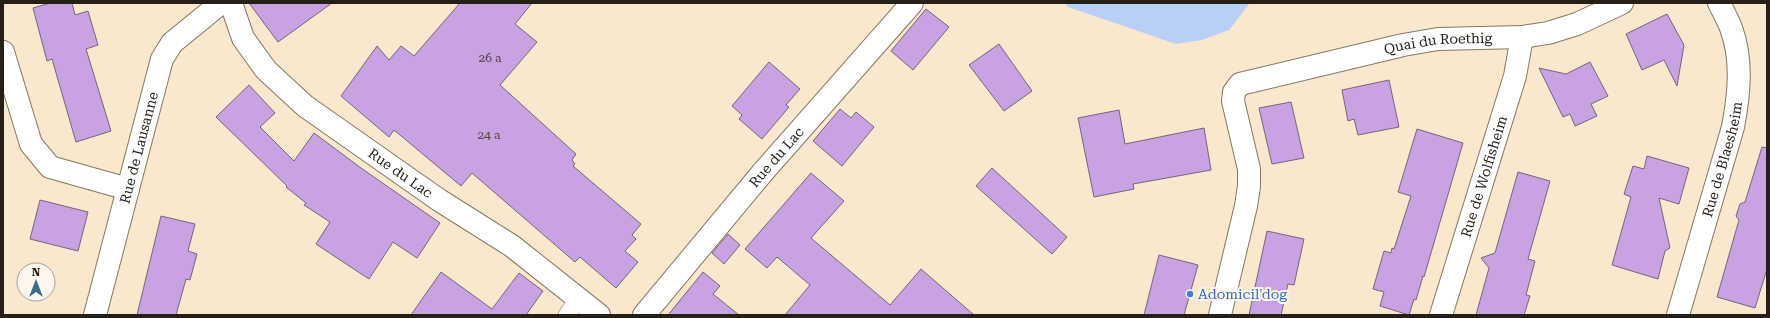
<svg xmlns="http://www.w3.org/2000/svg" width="1770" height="318" viewBox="0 0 1770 318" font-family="'Roboto Serif',serif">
<rect width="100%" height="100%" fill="#f9e7ce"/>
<!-- water -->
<polygon fill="#b9d0f6" points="1065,3 1250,3 1229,30 1202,40 1176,44 1068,7"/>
<!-- building -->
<g fill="#c9a2e2" stroke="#72657b">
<polygon points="50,3 72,3 75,15 88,11 98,45 86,49 111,131 76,142 52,59 47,61 33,8"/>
<polygon points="249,3 332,3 278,42"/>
<polygon points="460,3 532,3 515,24 537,42 500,85 576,154 572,160 575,164 573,166 641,224 632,235 636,239 625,251 638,262 616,288 580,257 575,262 472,173 461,186 394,130 389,137 341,96 377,46 389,60 401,46 414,56"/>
<polygon points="926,9 949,27 913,70 891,51"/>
<polygon points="1667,14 1684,45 1677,86 1664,60 1642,70 1626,34"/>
<polygon points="999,44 1032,91 1004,111 969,65"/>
<polygon points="769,62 800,89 786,105 789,107 762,139 739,119 742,115 732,106"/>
<polygon points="1590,62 1608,96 1591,104 1597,116 1575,126 1570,114 1563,117 1539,68 1566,74"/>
<polygon points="1389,80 1399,127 1358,135 1354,119 1348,121 1342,90"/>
<polygon points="249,85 275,113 260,127 294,161 314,133 361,168 440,223 417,258 393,242 369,279 316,244 330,222 304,205 306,203 286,187 287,186 216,117"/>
<polygon points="1291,102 1304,158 1272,164 1259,108"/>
<polygon points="840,109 851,118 856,112 874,127 842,166 813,141"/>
<polygon points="1119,110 1125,144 1204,128 1211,170 1133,184 1134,189 1094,197 1078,118"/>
<polygon points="1417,129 1463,143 1424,277 1423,276 1416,300 1414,299 1409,315 1380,306 1384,292 1373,289 1384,251 1391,253 1392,248 1394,249 1411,196 1398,192"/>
<polygon points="1762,147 1767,148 1767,269 1755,308 1717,297 1739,220 1736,216 1740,204 1745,202"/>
<polygon points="1647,156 1689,168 1679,204 1659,198 1670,248 1665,251 1658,279 1612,265 1631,197 1624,194 1633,166 1644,169"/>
<polygon points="992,168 1067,237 1052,254 976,186"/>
<polygon points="1518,172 1550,181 1528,259 1535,261 1526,295 1530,296 1524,315 1476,315 1489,268 1481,258 1495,253"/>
<polygon points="811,173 844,201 811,238 890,305 921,269 974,315 785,315 810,285 777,257 767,268 745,249"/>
<polygon points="40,200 88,212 78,251 30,239"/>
<polygon points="161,216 195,224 188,251 197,254 190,280 186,279 176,315 137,315"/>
<polygon points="1267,231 1304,239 1294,285 1288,284 1281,315 1249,315"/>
<polygon points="728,234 740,245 724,264 712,253"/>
<polygon points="1159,255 1198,265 1184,315 1144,315"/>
<polygon points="441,272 492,309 519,273 543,291 526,315 411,315"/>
<polygon points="703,272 720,286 713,294 739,315 668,315"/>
</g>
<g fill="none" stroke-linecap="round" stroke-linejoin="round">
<defs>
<polyline id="service" points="567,315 579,298"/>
<g id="minor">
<path id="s1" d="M231,3L243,38L266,70L305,106L439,200L512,246L599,315"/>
<polyline points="3,52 31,144 50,167 128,189"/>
<path id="s2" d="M95,315L162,59L172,43L221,3"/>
<path id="s3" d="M644,315L763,172L912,3"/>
<path id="s4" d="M1220,315L1246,206L1249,186V169L1233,101L1234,92L1240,84L1403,45L1438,39L1522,37L1548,33L1577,24L1622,3"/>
<path id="s5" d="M1441,315L1515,76L1522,37"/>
<path id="s6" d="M1678,315L1733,127C1739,95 1743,60 1731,28C1728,20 1723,11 1719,3"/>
</g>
</defs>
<!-- service casing -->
<use href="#service" stroke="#877761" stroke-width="18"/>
<!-- minor casing -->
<use href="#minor" stroke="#877761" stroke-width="24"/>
<!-- service -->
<use href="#service" stroke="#fff" stroke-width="17"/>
<!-- minor -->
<use href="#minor" stroke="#fff" stroke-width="22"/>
</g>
<!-- markers -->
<circle fill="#3f7fe0" stroke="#fdf6ec" stroke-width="1.5" cx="1190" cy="294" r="4"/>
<g text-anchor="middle" stroke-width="4" stroke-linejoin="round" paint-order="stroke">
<!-- number labels -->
<g font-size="12" fill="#4e4048">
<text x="490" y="62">26 a</text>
<text x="489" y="139">24 a</text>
</g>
<!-- street labels -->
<g font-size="14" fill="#251f15" stroke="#fdf6ec">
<text dy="5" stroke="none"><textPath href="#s4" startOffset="441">Quai du Roethig</textPath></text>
<text dy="5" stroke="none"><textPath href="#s2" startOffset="173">Rue de Lausanne</textPath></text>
<text dy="5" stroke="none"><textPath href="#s3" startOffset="206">Rue du Lac</textPath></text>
<text dy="5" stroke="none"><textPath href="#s6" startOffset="162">Rue de Blaesheim</textPath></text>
<text dy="5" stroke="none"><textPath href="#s1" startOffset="246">Rue du Lac</textPath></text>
<text dy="5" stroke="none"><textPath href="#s5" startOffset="145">Rue de Wolfisheim</textPath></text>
</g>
<!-- shop labels -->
<g font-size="14" fill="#366cbe" stroke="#fdf6ec" text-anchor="start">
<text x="1198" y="299">Adomicil'dog</text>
</g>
</g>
<!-- border -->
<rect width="1770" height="318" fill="none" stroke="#251f15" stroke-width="8"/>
<!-- north arrow -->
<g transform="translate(36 282)"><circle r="19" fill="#fdf6ec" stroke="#a7a096"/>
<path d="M0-3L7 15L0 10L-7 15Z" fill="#356e88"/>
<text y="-6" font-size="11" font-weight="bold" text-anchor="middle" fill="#251f15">N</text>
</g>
</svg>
